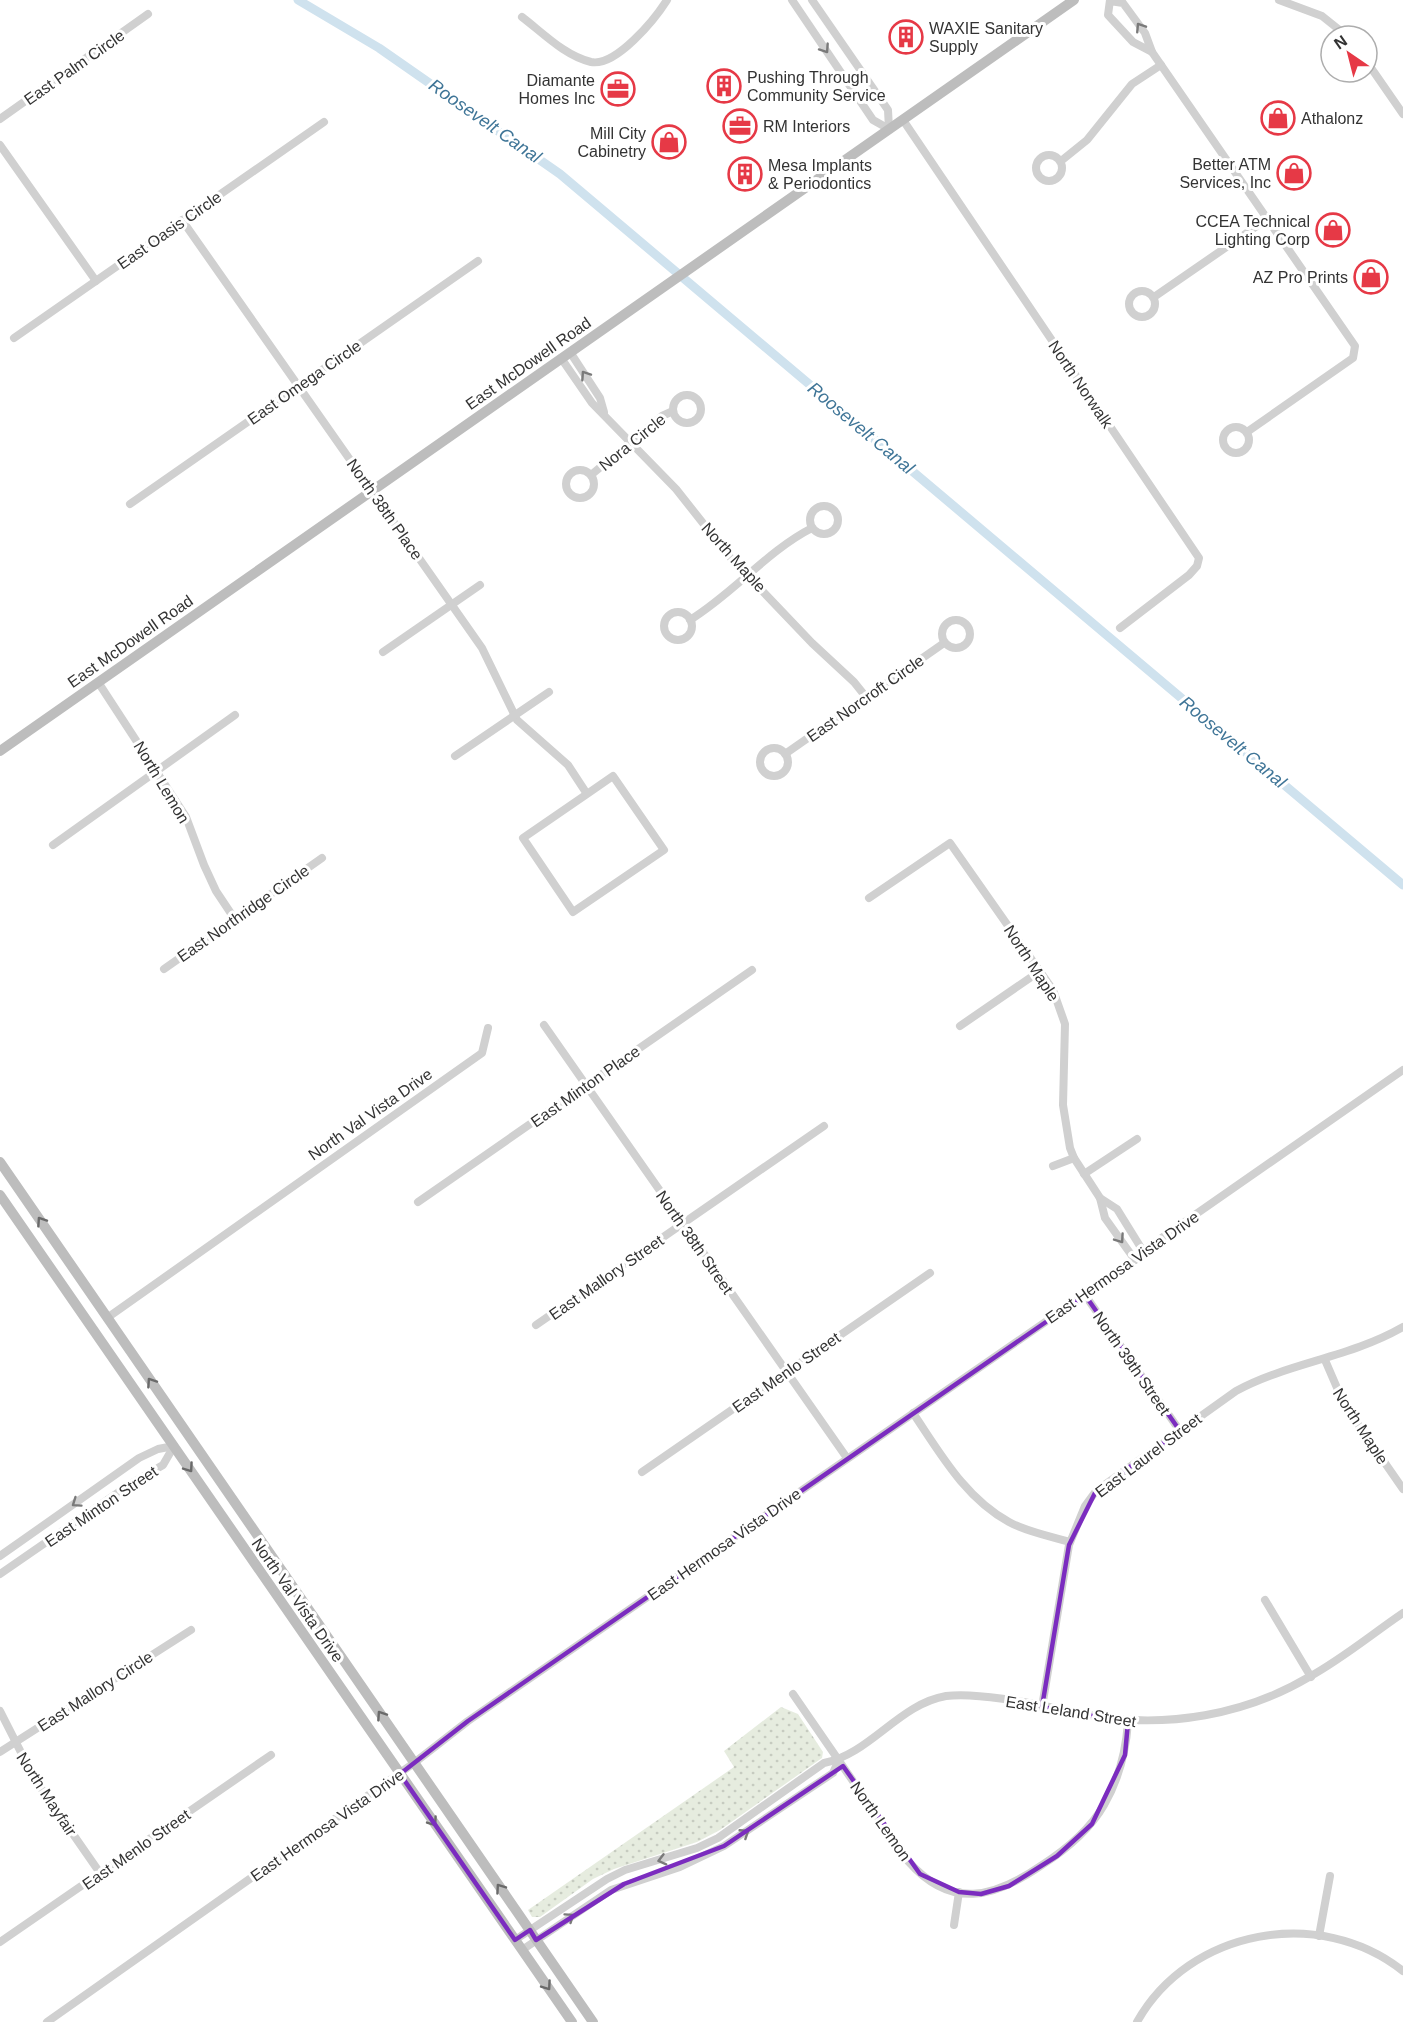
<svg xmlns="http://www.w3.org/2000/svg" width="1403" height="2022" viewBox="0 0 1403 2022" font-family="Helvetica,sans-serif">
<defs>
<pattern id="grass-dots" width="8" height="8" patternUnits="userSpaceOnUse" patternTransform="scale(1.5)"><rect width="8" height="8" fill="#e6ecdf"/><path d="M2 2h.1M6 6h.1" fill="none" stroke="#c6cbc0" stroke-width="1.8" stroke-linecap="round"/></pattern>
</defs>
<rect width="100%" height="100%" fill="#fff"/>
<!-- grass -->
<polygon fill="url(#grass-dots)" points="781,1707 798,1714 823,1752 822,1758 720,1830 697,1842 614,1869 593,1879 540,1917 532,1917 528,1910 734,1767 724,1751"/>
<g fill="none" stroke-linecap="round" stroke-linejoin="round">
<!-- canal -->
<polyline stroke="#cfe2ee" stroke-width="9" points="298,0 379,48 560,174 1403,885"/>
<!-- minor -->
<g stroke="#d0d0d0" stroke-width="8">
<polyline points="792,0 873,120 889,129"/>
<polyline points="812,0 888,110 889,129"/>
<polyline points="1110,0 1108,15 1133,42 1152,52 1145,33 1123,3 1110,1"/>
<polyline points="1279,0 1322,16 1347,36"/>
<path d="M522,17C543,33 565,56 591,62C616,67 655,19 667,0"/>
<polyline points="1152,52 1355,346 1353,358 1247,432"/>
<polyline points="1367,62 1403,114"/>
<polyline points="0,119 148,14"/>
<polyline points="903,120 1199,558 1197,566 1189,575 1120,628"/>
<polyline points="0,145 96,281"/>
<circle cx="1049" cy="168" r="13"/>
<polyline points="1061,161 1087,140 1132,84 1161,65"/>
<polyline points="182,220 482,648 517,720 568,765 587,794 613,776 664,850 573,912 523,838 587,794"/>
<circle cx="1142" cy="304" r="13"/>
<polyline points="1154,297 1267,219"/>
<polyline points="14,338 324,122"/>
<polyline points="570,352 600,398 604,412"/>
<polyline points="561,358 592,403 676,489 729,556 812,643 854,682 866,697"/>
<circle cx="687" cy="409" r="14"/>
<circle cx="1236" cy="440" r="13"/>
<circle cx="580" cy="484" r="14"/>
<polyline points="591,475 662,416 673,411"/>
<polyline points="130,504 478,261"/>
<circle cx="824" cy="520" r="14"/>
<circle cx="678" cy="626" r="14"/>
<circle cx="956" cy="634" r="14"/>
<path d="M690,620C734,593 767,551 812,528"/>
<polyline points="383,652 480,585"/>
<polyline points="98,682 186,817 204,865 216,891 234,918"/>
<circle cx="774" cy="762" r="14"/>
<polyline points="785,754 944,643"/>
<polyline points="455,756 549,692"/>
<polyline points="53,845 235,715"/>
<polyline points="869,898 950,843 1053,990 1065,1024 1063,1105 1070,1148 1074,1158 1100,1198 1105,1218 1135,1260"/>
<polyline points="164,969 322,858"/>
<polyline points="544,1025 847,1458"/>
<polyline points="960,1026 1040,971"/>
<polyline points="1053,1166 1074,1158"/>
<polyline points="1084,1174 1137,1139"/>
<polyline points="1100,1198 1117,1209 1143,1251"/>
<polyline points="418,1202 752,970"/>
<polyline points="1085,1295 1180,1431"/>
<polyline points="107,1318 482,1053 488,1028"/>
<polyline points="536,1325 824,1126"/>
<polyline points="1325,1360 1344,1404 1403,1489"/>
<path d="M913,1413C940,1453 965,1498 1009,1522C1027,1532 1050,1536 1070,1542"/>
<polyline points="642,1472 930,1273"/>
<polyline points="0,1556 139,1458 158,1449 174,1446"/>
<polyline points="0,1574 129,1485 163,1465 174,1446"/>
<polyline points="1265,1600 1311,1677"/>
<path d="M793,1694L908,1861C951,1910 994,1898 1042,1865C1067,1849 1089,1831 1104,1805C1119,1779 1126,1751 1128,1722"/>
<path d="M1042,1707L1069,1545L1085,1506L1096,1491L1236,1391C1290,1362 1349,1358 1403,1327"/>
<polyline points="0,1711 34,1778 100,1873"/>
<polyline points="0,1752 191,1630"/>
<polyline points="954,1925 959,1892"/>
<polyline points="1319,1936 1330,1876"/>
<path d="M515,1940L607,1879L625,1870L697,1848L718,1838L824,1763C870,1754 899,1704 946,1696C983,1691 1056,1709 1095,1716C1167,1728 1245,1715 1309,1677C1342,1659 1372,1634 1403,1613"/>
<polyline points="0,1942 271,1755"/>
<polyline points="522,1950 611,1890 680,1867 724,1846 833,1773 839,1760"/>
<polyline points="47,2022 414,1763 468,1721 1135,1260 1143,1251 1403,1070"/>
<path d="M1137,2022C1189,1929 1320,1905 1403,1971"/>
</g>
<!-- secondary -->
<g stroke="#bdbdbd" stroke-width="10">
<polyline points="0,751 1074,0"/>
<polyline points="0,1162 593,2022"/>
<polyline points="0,1195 572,2022"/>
</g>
</g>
<!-- one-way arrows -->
<defs><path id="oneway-chevron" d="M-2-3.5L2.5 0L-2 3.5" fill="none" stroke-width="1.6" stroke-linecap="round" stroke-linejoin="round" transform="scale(1.5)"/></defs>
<g stroke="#7a7a7a">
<use href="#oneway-chevron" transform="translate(1140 27) rotate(-123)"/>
<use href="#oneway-chevron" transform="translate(825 49) rotate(56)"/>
<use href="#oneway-chevron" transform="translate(585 375) rotate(-124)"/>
<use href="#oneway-chevron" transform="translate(1120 1239) rotate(55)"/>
<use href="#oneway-chevron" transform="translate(76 1503) rotate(145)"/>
<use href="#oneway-chevron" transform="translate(745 1833) rotate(-33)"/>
<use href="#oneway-chevron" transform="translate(662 1860) rotate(165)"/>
<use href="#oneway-chevron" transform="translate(570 1917) rotate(-35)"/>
</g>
<g stroke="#6a6a6a">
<use href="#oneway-chevron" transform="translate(41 1221) rotate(-124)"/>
<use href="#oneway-chevron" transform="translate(151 1382) rotate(-124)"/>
<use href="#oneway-chevron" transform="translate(189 1468) rotate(55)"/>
<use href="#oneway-chevron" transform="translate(381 1715) rotate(-124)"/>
<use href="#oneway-chevron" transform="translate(433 1822) rotate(55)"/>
<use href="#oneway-chevron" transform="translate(500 1888) rotate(-125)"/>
<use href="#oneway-chevron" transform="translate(547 1986) rotate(55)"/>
</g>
<!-- marked area -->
<path fill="none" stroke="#7b2cbf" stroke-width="4.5" stroke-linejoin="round" d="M1085,1295L1180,1431L1096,1491L1069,1545L1042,1707L1128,1722L1125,1755L1092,1824L1057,1856L1009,1886L981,1894L959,1892L920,1874L843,1766L724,1846L624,1884L536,1940L530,1930L515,1940L400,1774L468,1721Z"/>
<!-- icons -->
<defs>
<symbol id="building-ring" viewBox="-11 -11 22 22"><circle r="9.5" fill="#fff" stroke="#e63946" stroke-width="1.5"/><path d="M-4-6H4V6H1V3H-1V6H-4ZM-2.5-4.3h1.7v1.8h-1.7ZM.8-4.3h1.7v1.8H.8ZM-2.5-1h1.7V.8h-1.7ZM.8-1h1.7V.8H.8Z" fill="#e63946"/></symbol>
<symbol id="office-ring" viewBox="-11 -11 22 22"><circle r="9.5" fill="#fff" stroke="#e63946" stroke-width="1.5"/><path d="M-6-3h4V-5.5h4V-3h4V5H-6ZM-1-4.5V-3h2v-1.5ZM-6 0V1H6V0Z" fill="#e63946"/></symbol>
<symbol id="shop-ring" viewBox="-11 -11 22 22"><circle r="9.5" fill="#fff" stroke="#e63946" stroke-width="1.5"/><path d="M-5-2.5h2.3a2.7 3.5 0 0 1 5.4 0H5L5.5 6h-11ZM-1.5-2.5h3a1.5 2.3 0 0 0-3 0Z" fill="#e63946"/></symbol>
</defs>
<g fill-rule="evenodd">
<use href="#building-ring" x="887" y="18" width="38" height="38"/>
<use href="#building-ring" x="705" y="67" width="38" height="38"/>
<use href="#office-ring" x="599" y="70" width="38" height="38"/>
<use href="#shop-ring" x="1259" y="99" width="38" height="38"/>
<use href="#office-ring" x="721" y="107" width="38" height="38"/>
<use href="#shop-ring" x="650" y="123" width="38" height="38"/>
<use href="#shop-ring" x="1275" y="154" width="38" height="38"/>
<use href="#building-ring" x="726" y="155" width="38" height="38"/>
<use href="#shop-ring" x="1314" y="211" width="38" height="38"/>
<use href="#shop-ring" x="1352" y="258" width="38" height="38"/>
</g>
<g text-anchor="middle" stroke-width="6" stroke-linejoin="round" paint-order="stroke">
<!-- poi labels -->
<g font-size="16" fill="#333" stroke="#fff" text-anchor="start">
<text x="929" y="34">WAXIE Sanitary<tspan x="929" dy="18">Supply</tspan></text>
<text x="747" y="83">Pushing Through<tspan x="747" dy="18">Community Service</tspan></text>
<text x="595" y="86" text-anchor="end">Diamante<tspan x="595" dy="18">Homes Inc</tspan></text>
<text x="1301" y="124">Athalonz</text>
<text x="763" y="132">RM Interiors</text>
<text x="646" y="139" text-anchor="end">Mill City<tspan x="646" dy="18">Cabinetry</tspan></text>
<text x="1271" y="170" text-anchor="end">Better ATM<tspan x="1271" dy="18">Services, Inc</tspan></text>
<text x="768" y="171">Mesa Implants<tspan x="768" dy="18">&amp; Periodontics</tspan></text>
<text x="1310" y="227" text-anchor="end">CCEA Technical<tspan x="1310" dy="18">Lighting Corp</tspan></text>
<text x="1348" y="283" text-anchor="end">AZ Pro Prints</text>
</g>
<!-- street labels -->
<g font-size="16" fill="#333" stroke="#fff">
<text transform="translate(74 67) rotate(-35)" y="6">East Palm Circle</text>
<text transform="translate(169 230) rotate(-35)" y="6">East Oasis Circle</text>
<text transform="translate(528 363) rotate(-35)" y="6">East McDowell Road</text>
<text transform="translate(304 382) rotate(-35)" y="6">East Omega Circle</text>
<text transform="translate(1081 384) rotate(56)" y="6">North Norwalk</text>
<text transform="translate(632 442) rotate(-39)" y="6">Nora Circle</text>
<text transform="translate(385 509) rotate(55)" y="6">North 38th Place</text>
<text transform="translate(734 557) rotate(48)" y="6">North Maple</text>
<text transform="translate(130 641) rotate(-35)" y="6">East McDowell Road</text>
<text transform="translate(865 698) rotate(-35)" y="6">East Norcroft Circle</text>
<text transform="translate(162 782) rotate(59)" y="6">North Lemon</text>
<text transform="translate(243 913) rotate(-35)" y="6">East Northridge Circle</text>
<text transform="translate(1032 963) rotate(57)" y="6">North Maple</text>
<text transform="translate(585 1086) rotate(-35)" y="6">East Minton Place</text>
<text transform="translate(370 1114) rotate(-35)" y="6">North Val Vista Drive</text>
<text transform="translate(695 1242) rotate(55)" y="6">North 38th Street</text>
<text transform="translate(1122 1267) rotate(-35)" y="6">East Hermosa Vista Drive</text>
<text transform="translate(606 1277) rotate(-35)" y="6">East Mallory Street</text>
<text transform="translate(1132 1363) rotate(55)" y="6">North 39th Street</text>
<text transform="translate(786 1372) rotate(-35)" y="6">East Menlo Street</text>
<text transform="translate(1361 1426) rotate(57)" y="6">North Maple</text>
<text transform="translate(1148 1455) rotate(-37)" y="6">East Laurel Street</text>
<text transform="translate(101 1506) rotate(-34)" y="6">East Minton Street</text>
<text transform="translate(724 1544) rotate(-35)" y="6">East Hermosa Vista Drive</text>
<text transform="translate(298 1600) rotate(55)" y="6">North Val Vista Drive</text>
<text transform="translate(95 1691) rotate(-33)" y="6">East Mallory Circle</text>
<text transform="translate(1071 1711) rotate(9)" y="6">East Leland Street</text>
<text transform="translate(47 1794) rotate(57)" y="6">North Mayfair</text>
<text transform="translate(881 1821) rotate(55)" y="6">North Lemon</text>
<text transform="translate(327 1825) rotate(-35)" y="6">East Hermosa Vista Drive</text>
<text transform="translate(136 1849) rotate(-35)" y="6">East Menlo Street</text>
</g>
<!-- water labels -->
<g font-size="18" font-style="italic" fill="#3f7597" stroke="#fff">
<text transform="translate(485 121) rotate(35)" y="6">Roosevelt Canal</text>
<text transform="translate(861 428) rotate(40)" y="6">Roosevelt Canal</text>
<text transform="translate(1233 742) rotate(40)" y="6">Roosevelt Canal</text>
</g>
</g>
<!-- north arrow -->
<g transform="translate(1349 54) rotate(325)"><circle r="28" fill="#ffffff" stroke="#adadad" stroke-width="1.5"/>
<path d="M0-4.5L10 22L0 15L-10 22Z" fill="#e63946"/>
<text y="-9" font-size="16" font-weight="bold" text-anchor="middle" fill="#333333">N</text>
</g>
</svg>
